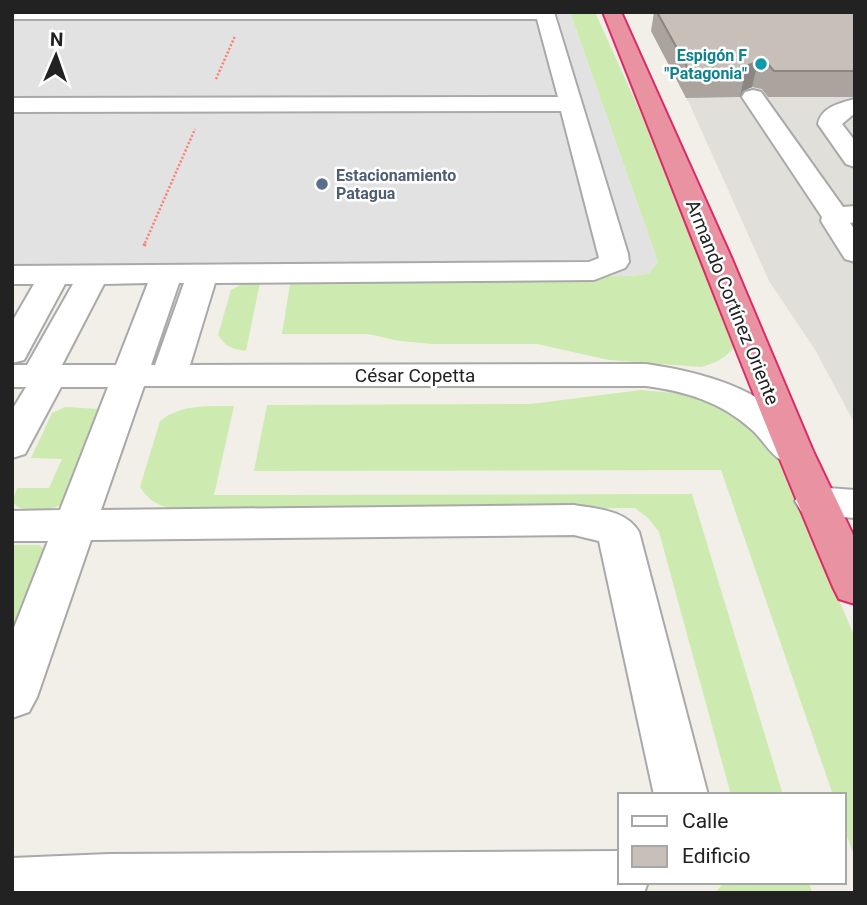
<svg xmlns="http://www.w3.org/2000/svg" width="867" height="905" viewBox="0 0 867 905" font-family="Roboto,sans-serif">
<rect width="100%" height="100%" fill="#f2efe9"/>
<!-- airport -->
<polygon fill="#e1dfda" points="855,12 855,424 814,348 769,281 690,105 651,31"/>
<!-- grass -->
<g fill="#cdebb0">
<path d="M570,12H595L708,262L737,344C727,357 716,363 701,367L609,360L537,344H434L399,341L368,334H282L291,278L633,276L649,273L658,262Z"/>
<path d="M253,278H261L246,351C232,349 226,347 218,335L231,290Z"/>
<polygon points="641,390 675,393 722,403 773,442 855,638 855,858 844,828 844,795 833,795 721,470 254,471 267,405 531,404"/>
<path d="M234,406L214,495L692,494L783,795H731L659,532L648,518L635,508L193,509C169,508 154,509 140,487L160,421C181,404 208,406 234,406Z"/>
<path d="M65,407L100,409L66,502C53,511 23,515 12,502L17,488H49L62,459L31,458L52,413Z"/>
<polygon points="12,545 39,545 49,553 12,644"/>
<polygon points="724,882 809,882 812,893 715,893"/>
</g>
<!-- parking -->
<polygon fill="#e2e2e2" points="12,12 570,12 658,262 649,273 633,276 291,278 294,264 30,265 20,280 12,280"/>
<g fill="none" stroke-linecap="round" stroke-linejoin="round">
<defs>
<g id="minor">
<path d="M12,12H554L628,254L629,262L625,268L594,280L215,283L190,365L646,364C709,373 778,393 813,451L808,460C799,463 790,465 781,460C770,454 761,437 751,429C721,402 685,391 646,386H144L101,510L574,505C598,509 626,510 639,532L708,795H654L599,541L574,535L91,540L37,697L29,712L12,718V633L48,541H12V511L60,510L108,387H61L25,454L12,458V410L26,387H12V365H27L73,284H65L24,360L12,363V322L34,284H12V266L589,262L599,258L561,111L12,112V98L558,97L537,19H12ZM148,283L116,365H62L104,284ZM179,283H184L155,365H151Z"/>
<polygon points="753,90 761,92 843,207 855,206 855,222 850,223 855,230 855,262 845,259 821,221 822,217 742,97 745,92"/>
<path d="M855,99V113L842,124L855,141V167L846,164L818,124C821,107 840,103 855,99Z"/>
<polygon points="815,487 855,490 855,518 815,515 801,511 795,501 801,491"/>
<polygon points="620,851 620,882 648,882 644,893 12,893 12,858 109,854"/>
</g>
<path id="highway" d="M603,12H621L731,257L813,451L855,539V604L839,599L833,587C752,397 680,204 603,12Z"/>
</defs>
<!-- minor casing -->
<use href="#minor" stroke="#a9a9a9" stroke-width="4"/>
<!-- highway casing -->
<use href="#highway" stroke="#dc2a67" stroke-width="4"/>
<!-- path-far1 -->
<g stroke="#fa8072" stroke-width="2.5" stroke-dasharray="2 2" stroke-linecap="butt">
<polyline points="216,79 235,36"/>
<polyline points="145,243 195,129"/>
</g>
<!-- path -->
<polyline stroke="#fa8072" stroke-width="3.5" stroke-dasharray="2.5 2.5" stroke-linecap="butt" points="144,246 146,242"/>
<!-- minor -->
<use href="#minor" fill="#fff" fill-rule="evenodd"/>
<!-- highway -->
<use href="#highway" fill="#e892a2" fill-rule="evenodd"/>
</g>
<!-- wall -->
<polygon fill="#aba49e" points="654,12 855,12 855,97 768,97 762,89 752,87 743,91 740,97 686,98 651,31"/>
<!-- shaded-wall -->
<polygon fill="#8b8681" points="758,62 752,87 743,91 740,97 745,72 748,65"/>
<!-- building -->
<polygon fill="#c7bfb8" stroke="#8b8681" stroke-width="2" points="657,12 855,12 855,71 774,71 768,64 758,62 748,65 745,72 690,72"/>
<!-- markers -->
<circle fill="#0f9aa8" stroke="#fff" stroke-width="2.5" cx="761" cy="64" r="7"/>
<circle fill="#5c6f8a" stroke="#fff" stroke-width="2.5" cx="322" cy="184" r="7"/>
<g text-anchor="middle" stroke-width="5" stroke-linejoin="round" paint-order="stroke">
<!-- far-culture labels -->
<g font-size="16" font-weight="bold" fill="#0d838f" stroke="#fff" text-anchor="end">
<text x="747" y="61">Espigón F<tspan x="747" dy="18">"Patagonia"</tspan></text>
</g>
<!-- far-service labels -->
<g font-size="16" font-weight="bold" fill="#4e5e75" stroke="#fff" text-anchor="start">
<text x="336" y="181">Estacionamiento<tspan x="336" dy="18">Patagua</tspan></text>
</g>
<!-- street labels -->
<g font-size="19" fill="#222" stroke="#fff">
<text transform="translate(733 302) rotate(68)" y="7">Armando Cortínez Oriente</text>
<text x="415" y="382">César Copetta</text>
</g>
</g>
<!-- border -->
<rect width="867" height="905" fill="none" stroke="#222222" stroke-width="28"/>
<!-- legend -->
<rect x="618" y="793" width="228" height="91" fill="#ffffff" stroke="#a7a7a7" stroke-width="2"/>
<rect x="632" y="816" width="35" height="10" fill="#ffffff" stroke="#a7a7a7" stroke-width="2"/>
<text x="682" y="828" font-size="21" fill="#222222">Calle</text>
<rect x="632" y="846" width="35" height="21" fill="#c7bfb8" stroke="#a7a7a7" stroke-width="2"/>
<text x="682" y="863" font-size="21" fill="#222222">Edificio</text>
<!-- north arrow -->
<g transform="translate(56 56) rotate(2)" stroke="#ffffff" stroke-width="5" paint-order="stroke">
<path d="M0-5L12 26L0 18L-12 26Z" fill="#222222"/>
<text y="-10" font-size="19" font-weight="bold" text-anchor="middle" fill="#222222">N</text>
</g>
</svg>
